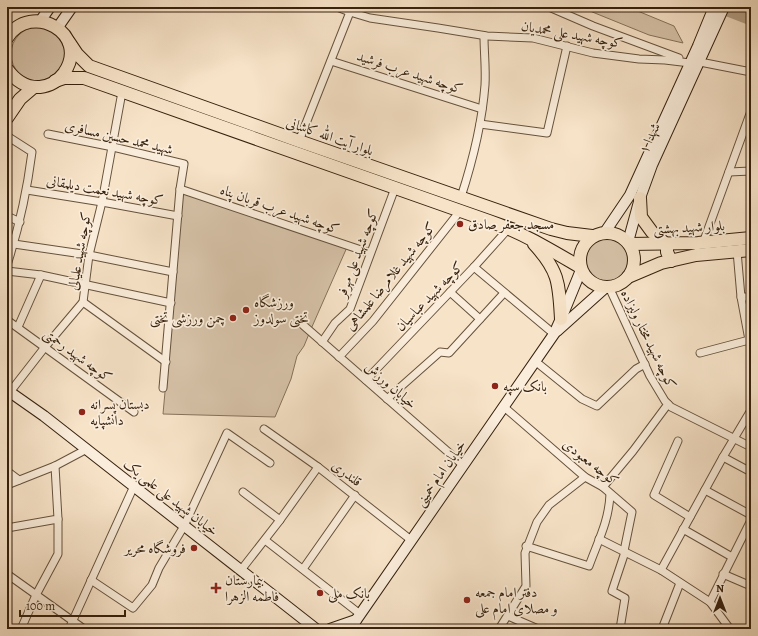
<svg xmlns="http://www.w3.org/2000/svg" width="758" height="636" viewBox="0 0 758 636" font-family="Alegreya,Amiri,serif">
<rect width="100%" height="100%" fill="#f7e3c8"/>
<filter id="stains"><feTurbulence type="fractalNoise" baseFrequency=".005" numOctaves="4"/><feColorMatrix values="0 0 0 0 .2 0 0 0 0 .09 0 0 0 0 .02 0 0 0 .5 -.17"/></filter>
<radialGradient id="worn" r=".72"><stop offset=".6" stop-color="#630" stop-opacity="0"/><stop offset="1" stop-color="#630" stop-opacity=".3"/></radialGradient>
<!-- green -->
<g fill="#d6c2a8" stroke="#86725a">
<polygon points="580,7 628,7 674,26 683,43 649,35"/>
<circle cx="38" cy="54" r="27"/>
<polygon points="183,192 348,245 311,329 304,346 297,356 291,379 275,417 163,414"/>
<circle cx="607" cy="260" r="23"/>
</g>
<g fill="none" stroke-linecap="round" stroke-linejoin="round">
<!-- river -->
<polyline stroke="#b5a188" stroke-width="13" points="720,7 751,19"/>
<defs>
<g id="minor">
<polyline points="337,7 350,12 352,7"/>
<polyline points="549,7 593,26 679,58"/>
<polyline points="331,61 482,109"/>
<polyline points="700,62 751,72"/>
<polyline points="480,124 547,133 567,46"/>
<polyline points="48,134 113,147 184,164 180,189 163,388"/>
<path d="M7,136L32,152C27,191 19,228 7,265"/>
<polyline points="299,141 350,12 370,18 438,28 487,36 533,38 593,53 639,59 665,60 690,63"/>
<polyline points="729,172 751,171"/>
<polyline points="180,189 370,253"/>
<polyline points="27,190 102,202 178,216"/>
<path d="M461,197C473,160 482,124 485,85C486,69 484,52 484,36"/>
<polyline points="7,216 20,222"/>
<polyline points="703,243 751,111"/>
<polyline points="14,244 89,255 173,272"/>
<polyline points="737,251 741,297 749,340 751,342"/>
<polyline points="474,267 554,334"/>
<polyline points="7,271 41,275 171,303"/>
<polyline points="609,287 650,376 665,401 671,407 751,447"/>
<polyline points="450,292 480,319"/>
<polyline points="741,297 751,297"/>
<polyline points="83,302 166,362"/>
<polyline points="7,320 134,412"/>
<polyline points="303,325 463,465"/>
<polyline points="18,327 41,275"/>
<polyline points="322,342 335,323 350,309 395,188"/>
<polyline points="700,353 749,340"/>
<polyline points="339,357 373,321 460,211"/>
<polyline points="535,361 582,399 597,406 636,369 645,364"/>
<polyline points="366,380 474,267 509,228"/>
<polyline points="10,392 45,347 83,302 89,255 102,202 122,92"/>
<polyline points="387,399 440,352 449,353 504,293"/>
<polyline points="503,406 585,477 603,487 632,512 624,551"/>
<polyline points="264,429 318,467 411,540"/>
<polyline points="678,441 654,495 690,517"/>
<polyline points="723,457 751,472"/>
<polyline points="7,471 19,480"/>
<polyline points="7,485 55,466 87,449"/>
<polyline points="603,487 633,451 668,404"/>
<polyline points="705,490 751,515"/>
<polyline points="243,492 280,520"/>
<polyline points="7,528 58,519 55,466"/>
<polyline points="683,529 732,557"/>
<polyline points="599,539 661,570 710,602 730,629"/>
<polyline points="265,540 360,614"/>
<path d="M526,546L589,566C598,541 609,521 610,494"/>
<polyline points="303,569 355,495"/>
<polyline points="241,570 280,520 318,467"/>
<polyline points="661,570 723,457 751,410"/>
<polyline points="7,574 84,629"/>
<polyline points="723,574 751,586"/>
<polyline points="91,580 133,608 152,585 159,568 184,526 227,433 270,463"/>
<polyline points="710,602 751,520"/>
<polyline points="508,616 538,629"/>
<polyline points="21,629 36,595 58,554 58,519"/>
<polyline points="69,629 134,486"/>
<polyline points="499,629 526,586 525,553 537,522 549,505 585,477"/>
<polyline points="620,629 625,598 612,591 625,552"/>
<polyline points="662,629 680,583"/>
</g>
<g id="secondary">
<polyline points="41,20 50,7"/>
<polyline points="58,27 72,7"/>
<polyline points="605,232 630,195 698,46 714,7"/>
<polyline points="628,242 640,198 652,165 724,7"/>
<polyline points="557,331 606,287"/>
<polyline points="7,390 44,416 316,629"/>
<polyline points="330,629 356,620"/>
<polyline points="350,629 554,334 563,314 581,270"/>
</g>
<g id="primary">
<path d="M7,38C31,0 91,34 64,73C58,81 49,86 40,87C26,88 15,80 7,69"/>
<polyline points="69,42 77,54 89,66 299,141 551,229 567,233 592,236"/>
<path d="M55,81L64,78H84L489,221C523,233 549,249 580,267"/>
<polyline points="7,118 20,99 34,87"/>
<polyline points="640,198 641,217 652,232 667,245 667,252 671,261"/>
<circle cx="607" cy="260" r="27"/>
<path d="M534,244C559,271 559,283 561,319"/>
<polyline points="629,244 698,243 751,238"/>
<polyline points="628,277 661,263 696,255 751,250"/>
</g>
</defs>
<!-- minor casing -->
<use href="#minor" stroke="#66523c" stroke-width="9"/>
<!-- secondary casing -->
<use href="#secondary" stroke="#36210d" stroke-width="12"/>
<!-- primary casing -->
<use href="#primary" stroke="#36210d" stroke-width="14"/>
<!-- minor -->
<use href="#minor" stroke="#faeddb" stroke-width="7"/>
<!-- secondary -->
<use href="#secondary" stroke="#faeddb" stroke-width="10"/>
<!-- primary -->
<use href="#primary" stroke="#f7e3c8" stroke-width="12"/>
</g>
<!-- markers -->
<g fill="#8f2418" stroke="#faeddb" stroke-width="1.5">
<circle cx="460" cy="224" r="4"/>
<circle cx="246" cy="310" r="4"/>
<circle cx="233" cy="318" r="4"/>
<circle cx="495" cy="386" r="4"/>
<circle cx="82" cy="412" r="4"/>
<circle cx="194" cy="548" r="4"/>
<path d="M214 582h4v4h4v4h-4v4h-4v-4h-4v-4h4z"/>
<circle cx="320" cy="593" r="4"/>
<circle cx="467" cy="600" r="4"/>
</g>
<g text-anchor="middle" stroke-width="3.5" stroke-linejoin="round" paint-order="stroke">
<!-- street labels -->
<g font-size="14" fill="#36210d" stroke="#faeddb">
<text transform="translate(572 34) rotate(10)" y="5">کوچه شهید علی محمدیان</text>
<text transform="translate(410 72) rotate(18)" y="5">کوچه شهید عرب فرشید</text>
<text transform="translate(330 136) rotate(19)" y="5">بلوار آیت الله کاشانی</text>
<text transform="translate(119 137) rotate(13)" y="5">شهید محمد حسین مسافری</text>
<text transform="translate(649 138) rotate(-65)" y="5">شهدا ۱</text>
<text transform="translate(105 190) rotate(10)" y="5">کوچه شهید نعمت دیلمقانی</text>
<text transform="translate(280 209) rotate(19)" y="5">کوچه شهید عرب قربان پناه</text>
<text transform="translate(689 227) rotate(-3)" y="5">بلوار شهید بهشتی</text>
<text transform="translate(79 251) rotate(-80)" y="5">کوچه شهید علیالی</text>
<text transform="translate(357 253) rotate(-69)" y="5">کوچه شهید علی مهرفر</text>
<text transform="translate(390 276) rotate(-51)" y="5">کوچه شهید غلامرضا علمشاهی</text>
<text transform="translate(429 296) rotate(-46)" y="5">کوچه شهید عباسیان</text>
<text transform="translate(649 339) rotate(64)" y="5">کوچه شهید مختار ولیزاده</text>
<text transform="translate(78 355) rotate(36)" y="5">کوچه شهید رحمتی</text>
<text transform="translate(391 385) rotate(41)" y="5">خیابان ورزش</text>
<text transform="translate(591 462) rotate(38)" y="5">کوچه معبودی</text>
<text transform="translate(347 473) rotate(37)" y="5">قلندری</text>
<text transform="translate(440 473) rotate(-55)" y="5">خیابان امام خمینی</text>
<text transform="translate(171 497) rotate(38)" y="5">خیابان شهید علی علمی یک</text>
</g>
<!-- poi labels -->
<g font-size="14" fill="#36210d" stroke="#faeddb" text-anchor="start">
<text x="468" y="229">مسجد جعفر صادق</text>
<text x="254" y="307">ورزشگاه<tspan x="254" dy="16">تختی سولدوز</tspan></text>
<text x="225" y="323" text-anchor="end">چمن ورزشی تختی</text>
<text x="503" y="391">بانک سپه</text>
<text x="90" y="409">دبستان پسرانه<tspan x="90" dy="16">دانشپایه</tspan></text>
<text x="186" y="553" text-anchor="end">فروشگاه محریر</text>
<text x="225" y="585">بیمارستان<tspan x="225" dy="16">فاطمه الزهرا</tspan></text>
<text x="475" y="597">دفتر امام جمعه<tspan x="475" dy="16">و مصلای امام علی</tspan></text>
<text x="328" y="598">بانک ملی</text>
</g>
</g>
<!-- margin -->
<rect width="758" height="636" fill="none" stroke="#f7e3c8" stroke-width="24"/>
<rect x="8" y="8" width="742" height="620" fill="none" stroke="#36210d" stroke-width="2"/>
<rect x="12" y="12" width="734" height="612" fill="none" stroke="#36210d"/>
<!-- north arrow -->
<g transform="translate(720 598)" stroke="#faeddb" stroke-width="3" paint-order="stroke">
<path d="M0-3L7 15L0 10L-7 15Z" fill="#36210d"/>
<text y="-6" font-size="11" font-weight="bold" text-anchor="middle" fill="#36210d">N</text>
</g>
<!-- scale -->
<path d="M20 610v6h105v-6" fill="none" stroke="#36210d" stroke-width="2"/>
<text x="26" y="610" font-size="12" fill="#36210d" stroke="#faeddb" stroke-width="3" paint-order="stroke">100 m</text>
<rect width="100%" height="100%" filter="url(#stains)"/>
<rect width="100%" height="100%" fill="url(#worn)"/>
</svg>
